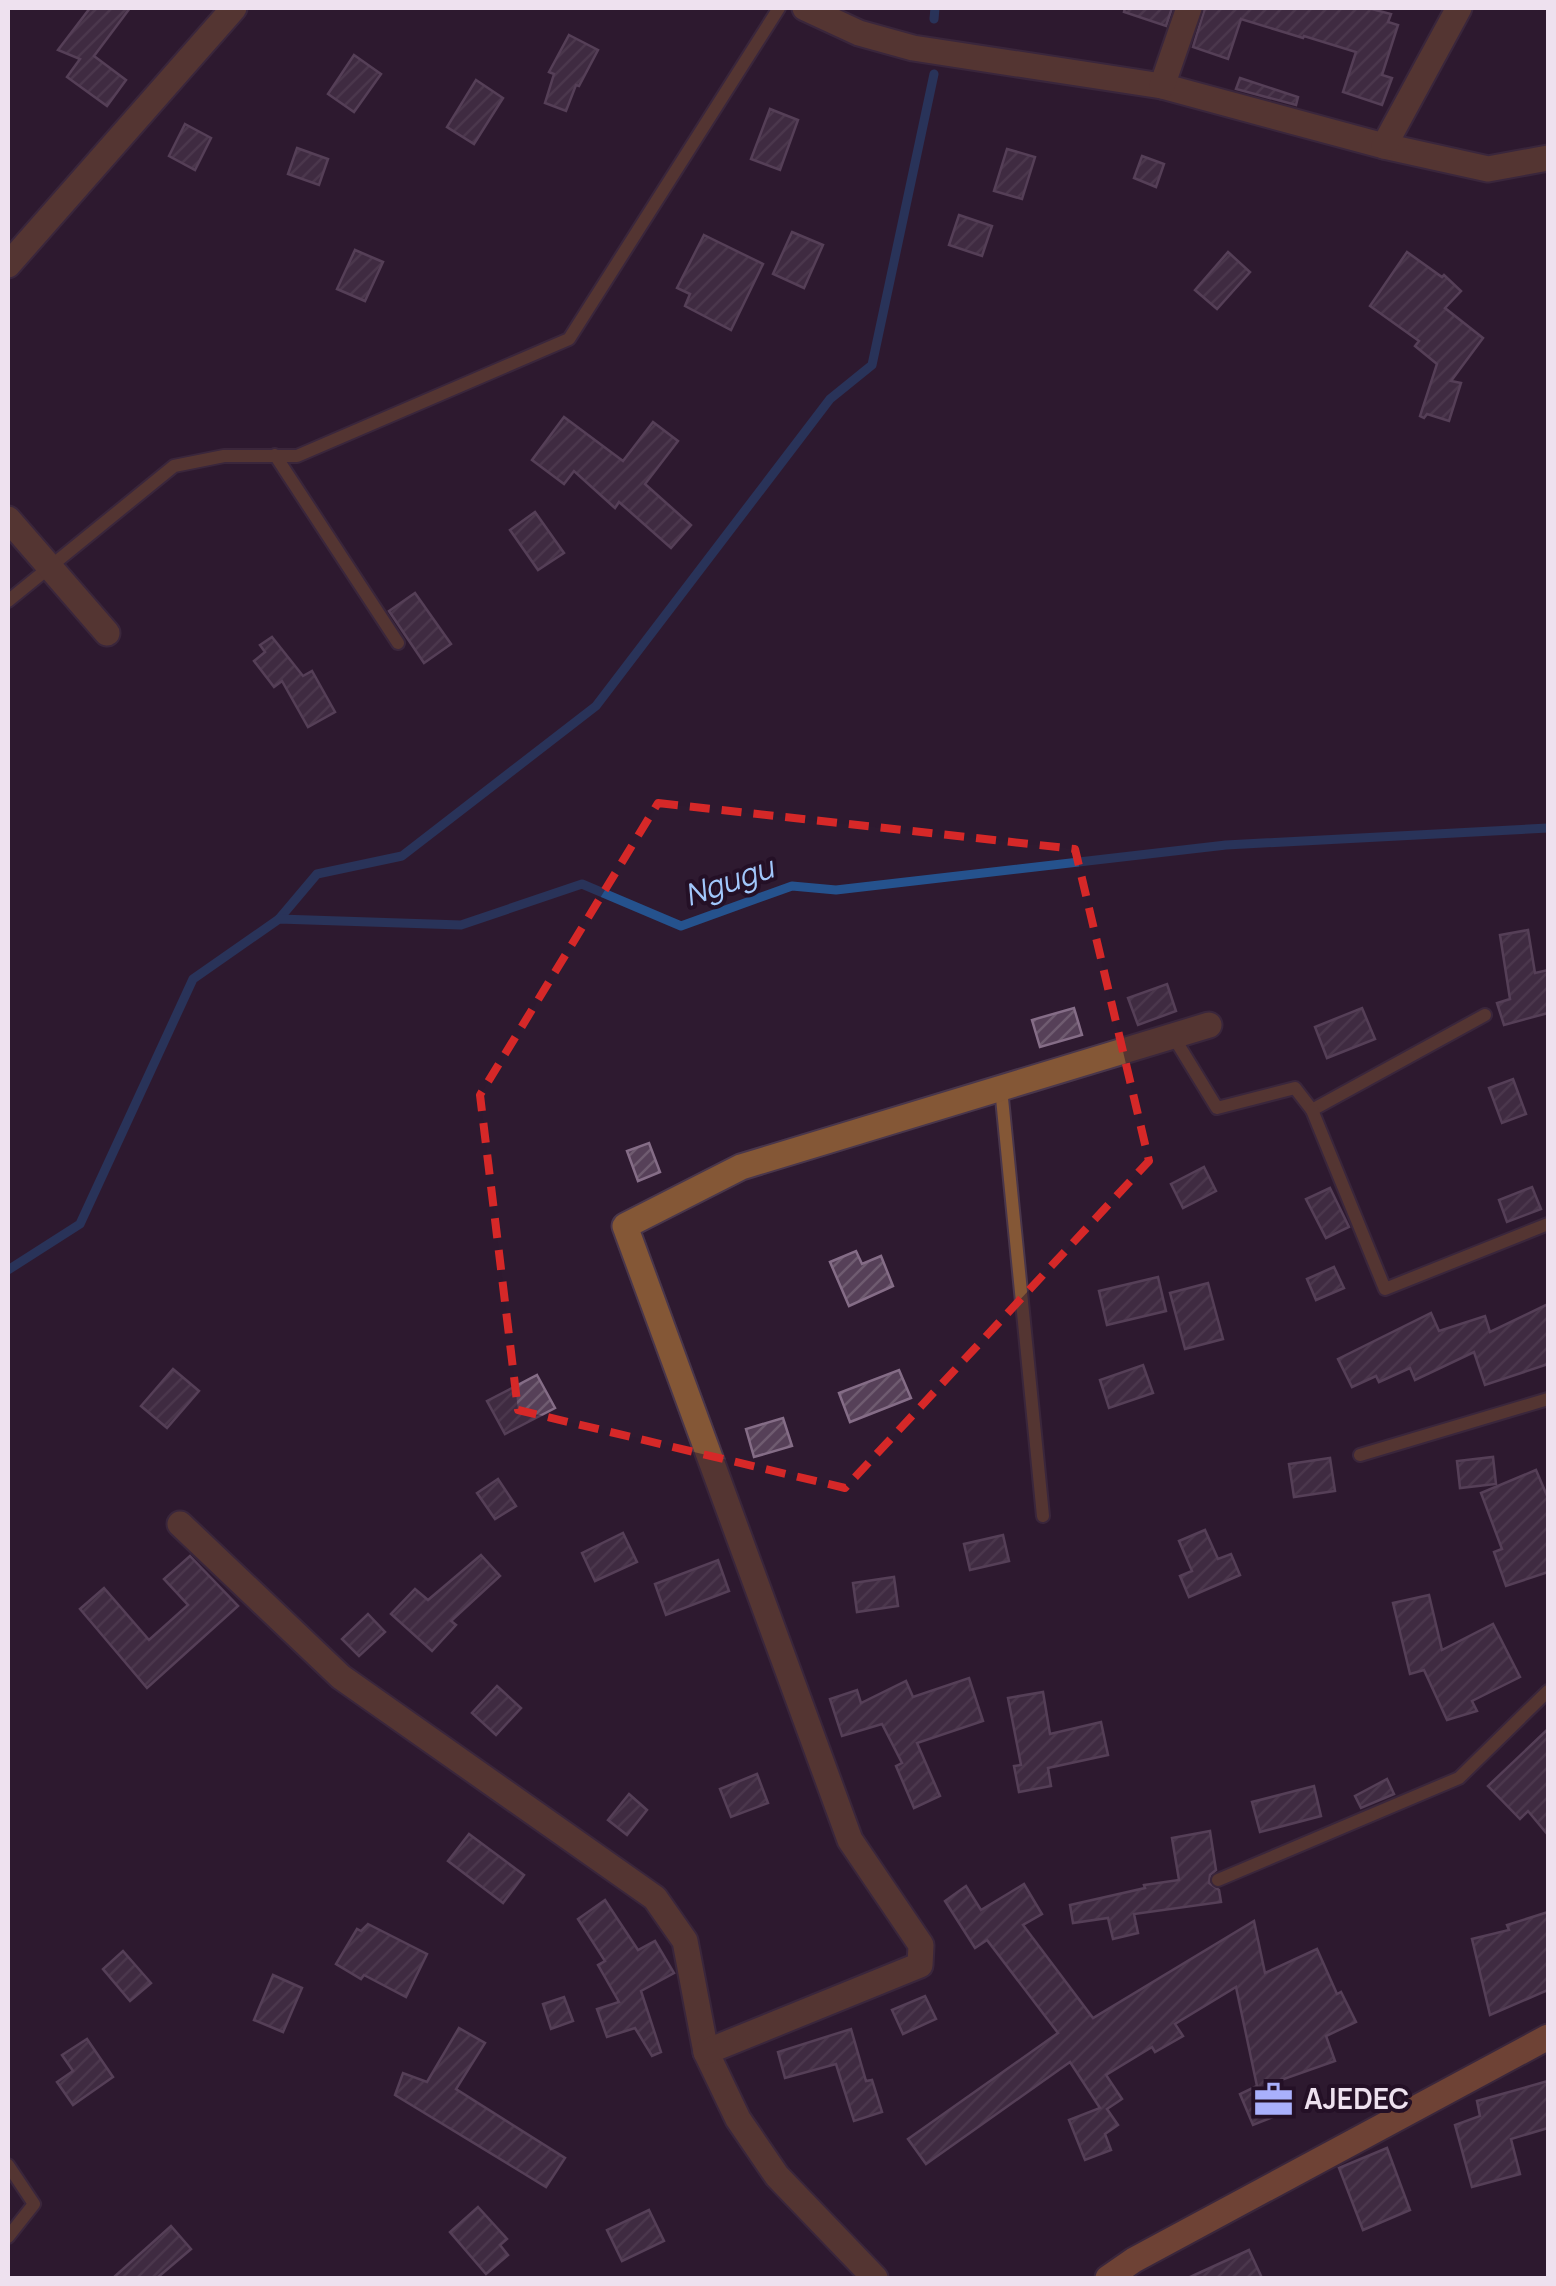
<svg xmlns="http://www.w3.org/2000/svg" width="1556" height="2286" viewBox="0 0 1556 2286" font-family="Manrope,sans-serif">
<defs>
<pattern id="building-hatch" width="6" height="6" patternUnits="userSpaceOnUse" patternTransform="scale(2.5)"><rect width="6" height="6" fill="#564058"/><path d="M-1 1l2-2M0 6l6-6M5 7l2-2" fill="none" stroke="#6f5b70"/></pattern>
</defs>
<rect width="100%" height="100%" fill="#2e1a30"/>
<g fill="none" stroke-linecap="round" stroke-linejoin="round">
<!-- stream -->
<g stroke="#25528d" stroke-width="9">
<polyline points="934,19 935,8"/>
<polyline points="279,919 317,874 402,856 596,706 830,399 872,365 934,74"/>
<polyline points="8,1270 80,1224 193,979 279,919 461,925 582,884 681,926 792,886 836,890 1226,845 1548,828"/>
</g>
</g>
<!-- building -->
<g fill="url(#building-hatch)" stroke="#856d87" stroke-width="2.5">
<polygon points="90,8 130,8 94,56 126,80 107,106 67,77 80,59 58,50"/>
<polygon points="1125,8 1172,8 1166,26 1124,12"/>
<polygon points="1205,8 1368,8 1391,14 1388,22 1398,25 1382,75 1392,78 1382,105 1343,92 1356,52 1304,36 1303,38 1241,19 1228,59 1193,47"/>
<polygon points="569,35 598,50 579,86 576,85 566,111 545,103 554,74 549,72"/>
<polygon points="354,55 381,74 354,112 328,94"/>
<polygon points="1240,78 1298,97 1296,105 1236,89"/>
<polygon points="476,80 503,98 474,144 447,127"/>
<polygon points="770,109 798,120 780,170 751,159"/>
<polygon points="185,124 211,138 195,170 169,156"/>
<polygon points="297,148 328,159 319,185 288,174"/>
<polygon points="1007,149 1035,157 1022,199 994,191"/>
<polygon points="1142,156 1164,164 1156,187 1134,178"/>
<polygon points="959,215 992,226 982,256 949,245"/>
<polygon points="792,232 823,245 804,288 773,274"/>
<polygon points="704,235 763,264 731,330 685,306 690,294 677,288"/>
<polygon points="355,250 383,262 365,301 337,289"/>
<polygon points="1228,252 1250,272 1217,309 1195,290"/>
<polygon points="1407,252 1442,277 1444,275 1461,291 1445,308 1483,338 1451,381 1461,383 1449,421 1427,414 1424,418 1420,416 1437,364 1415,346 1419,341 1370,306"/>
<polygon points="564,417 623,461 653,422 678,441 645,484 691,525 671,548 619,502 615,508 574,471 564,484 532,460"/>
<polygon points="535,512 564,553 538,570 510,530"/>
<polygon points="415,593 451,644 424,663 389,611"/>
<polygon points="272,637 303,676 312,671 335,712 308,727 282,681 274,687 254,661 265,652 260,645"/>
<polygon points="1528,930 1535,973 1548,970 1548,1013 1504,1025 1497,1003 1510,999 1500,935"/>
<polygon points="1167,984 1176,1011 1138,1025 1128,998"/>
<polygon points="1074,1008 1082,1035 1040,1047 1032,1020"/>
<polygon points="1362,1008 1375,1039 1327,1058 1315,1027"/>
<polygon points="1513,1079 1526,1114 1502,1123 1489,1088"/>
<polygon points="649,1143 660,1172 638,1181 627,1151"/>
<polygon points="1204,1167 1216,1191 1183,1208 1171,1184"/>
<polygon points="1532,1187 1541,1209 1507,1222 1499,1200"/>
<polygon points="1330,1188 1349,1227 1326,1238 1306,1199"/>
<polygon points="856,1251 862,1264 881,1256 893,1286 849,1306 830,1262"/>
<polygon points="1334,1267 1344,1288 1316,1300 1307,1279"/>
<polygon points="1158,1277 1166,1311 1107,1325 1099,1291"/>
<polygon points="1208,1283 1223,1339 1185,1349 1170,1293"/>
<polygon points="1548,1304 1548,1364 1485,1385 1474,1352 1415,1380 1410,1368 1379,1382 1376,1376 1352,1387 1338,1359 1431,1313 1439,1331 1485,1316 1490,1332"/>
<polygon points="1143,1365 1153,1393 1109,1408 1100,1380"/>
<polygon points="173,1369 199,1391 167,1428 141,1406"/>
<polygon points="899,1370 911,1398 850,1422 839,1393"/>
<polygon points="537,1375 555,1408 505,1434 487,1401"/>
<polygon points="783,1418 792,1446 754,1457 746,1429"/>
<polygon points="1493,1457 1496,1484 1460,1488 1457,1461"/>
<polygon points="1330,1458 1335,1491 1294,1497 1289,1464"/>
<polygon points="1536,1470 1548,1498 1548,1572 1506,1586 1494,1552 1502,1549 1481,1493"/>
<polygon points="498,1479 516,1506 495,1519 477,1493"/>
<polygon points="1205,1530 1218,1559 1231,1554 1240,1575 1189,1597 1180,1576 1192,1571 1179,1541"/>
<polygon points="623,1533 637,1562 595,1581 582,1553"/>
<polygon points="1003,1535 1009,1561 970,1570 964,1544"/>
<polygon points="481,1555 500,1576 451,1621 456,1625 432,1651 391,1614 415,1589 428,1600"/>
<polygon points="190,1556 238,1606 147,1688 80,1609 104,1588 149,1640 188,1605 164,1579"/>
<polygon points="718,1560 729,1591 666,1615 655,1584"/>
<polygon points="894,1577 898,1606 857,1612 853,1583"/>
<polygon points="1429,1595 1442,1650 1493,1624 1520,1677 1472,1701 1477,1711 1447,1720 1424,1670 1410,1674 1393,1603"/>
<polygon points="368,1614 385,1632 359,1656 342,1639"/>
<polygon points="969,1678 983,1721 917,1743 940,1796 914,1808 896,1766 902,1763 882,1724 842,1736 830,1699 857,1690 861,1703 906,1681 913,1697"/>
<polygon points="497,1686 521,1708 496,1735 472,1713"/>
<polygon points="1043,1692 1050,1734 1101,1722 1108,1755 1048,1768 1051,1786 1019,1792 1014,1766 1021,1765 1008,1698"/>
<polygon points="1548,1729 1548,1835 1528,1811 1520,1819 1488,1786"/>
<polygon points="757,1774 768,1803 731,1817 720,1789"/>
<polygon points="1387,1779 1394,1794 1361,1808 1355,1796"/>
<polygon points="1314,1786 1321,1816 1260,1832 1252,1802"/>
<polygon points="629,1794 647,1810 627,1835 608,1820"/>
<polygon points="1210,1831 1216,1870 1210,1875 1209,1883 1219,1890 1221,1902 1134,1914 1138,1933 1113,1939 1108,1918 1073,1923 1070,1905 1145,1888 1144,1885 1179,1880 1172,1838"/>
<polygon points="469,1834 524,1875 503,1903 448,1861"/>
<polygon points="1024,1884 1042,1914 1023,1925 1093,2018 1254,1921 1265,1973 1317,1949 1337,1994 1341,1992 1356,2022 1326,2036 1335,2061 1278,2081 1290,2110 1253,2125 1240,2094 1257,2086 1236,1987 1175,2024 1183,2036 1155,2052 1152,2047 1106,2075 1122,2099 1107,2109 1118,2125 1105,2134 1111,2150 1085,2160 1069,2120 1100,2108 1070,2062 926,2164 908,2139 1058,2033 987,1940 975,1948 945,1901 966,1886 981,1910"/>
<polygon points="605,1900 638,1950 655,1941 674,1973 641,1991 661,2052 652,2056 635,2028 607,2037 597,2009 619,2002 598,1965 605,1961 578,1919"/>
<polygon points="1548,1912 1548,1990 1490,2015 1472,1939 1509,1930 1507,1925"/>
<polygon points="368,1924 427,1954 406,1997 364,1975 361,1979 336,1964 357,1929 361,1931"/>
<polygon points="123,1951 151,1983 130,2001 103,1969"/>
<polygon points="273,1975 302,1988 283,2032 254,2020"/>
<polygon points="925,1996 936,2019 903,2034 892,2010"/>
<polygon points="564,1997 573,2021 551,2029 543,2004"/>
<polygon points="459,2028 485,2043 456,2089 565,2158 546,2187 395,2095 403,2073 427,2082"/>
<polygon points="851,2029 866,2081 872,2080 882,2112 854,2121 836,2064 785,2078 778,2052"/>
<polygon points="87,2039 113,2077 73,2105 57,2082 73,2071 62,2055"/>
<polygon points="1548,2081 1548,2128 1511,2139 1520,2174 1472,2187 1455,2125 1480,2116 1477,2101"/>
<polygon points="1387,2148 1410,2210 1363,2230 1339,2168"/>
<polygon points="478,2207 507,2239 500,2245 508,2255 486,2274 450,2232"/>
<polygon points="649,2210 664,2241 622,2261 607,2230"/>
<polygon points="171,2226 191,2249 157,2278 113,2278"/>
<polygon points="1249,2250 1262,2278 1188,2278"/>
</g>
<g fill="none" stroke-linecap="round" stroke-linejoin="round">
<defs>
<g id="lane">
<polyline points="275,455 398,643"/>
<polyline points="8,601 174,466 224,456 297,456 569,339 779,8"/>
<polyline points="1173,1036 1217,1108 1295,1088 1312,1110 1485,1015"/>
<polyline points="1001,1088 1043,1516"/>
<polyline points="1312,1110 1385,1289 1548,1224"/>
<polyline points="1360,1455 1548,1399"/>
<polyline points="1218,1880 1459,1778 1548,1691"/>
<polyline points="8,2165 34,2204 8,2237"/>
</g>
<g id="street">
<polyline points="805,8 859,33 913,48 1162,86 1384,146 1488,169 1548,158"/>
<polyline points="1162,86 1189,8"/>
<polyline points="1384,146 1459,8"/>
<polyline points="8,265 234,8"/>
<polyline points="8,519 107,633"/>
<polyline points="180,1524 341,1677 655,1898 685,1941 706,2052 738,2119 777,2176 875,2278"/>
<polyline points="706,2052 920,1965 921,1945 850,1840 625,1226 741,1167 1209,1025"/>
</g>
<polyline id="secondary" points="1108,2278 1134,2260 1548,2037"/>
</defs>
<!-- lane casing -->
<use href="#lane" stroke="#49364b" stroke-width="16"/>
<!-- street casing -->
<use href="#street" stroke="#49364b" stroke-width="29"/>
<!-- secondary casing -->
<use href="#secondary" stroke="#49364b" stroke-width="29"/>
<!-- lane -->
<use href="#lane" stroke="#845736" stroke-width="12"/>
<!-- street -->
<use href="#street" stroke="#845736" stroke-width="25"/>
<!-- secondary -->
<use href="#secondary" stroke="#bc733c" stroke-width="25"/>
</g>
<!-- marked area -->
<path d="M0 0H1556V2286H0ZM658,803L1075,849L1149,1161L845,1488L518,1410L480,1095Z" fill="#2e1a30" fill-opacity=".55" fill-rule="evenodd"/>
<path fill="none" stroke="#d62828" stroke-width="8" stroke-dasharray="20 12" stroke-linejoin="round" d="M658,803L1075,849L1149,1161L845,1488L518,1410L480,1095Z"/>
<!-- icons -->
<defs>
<symbol id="office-bare" viewBox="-9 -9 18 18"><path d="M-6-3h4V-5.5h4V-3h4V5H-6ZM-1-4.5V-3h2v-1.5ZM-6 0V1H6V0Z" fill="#a9b0fc" stroke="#241026" stroke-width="2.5" paint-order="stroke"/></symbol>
</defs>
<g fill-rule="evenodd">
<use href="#office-bare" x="1246" y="2072" width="55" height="55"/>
</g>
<g text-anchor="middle" stroke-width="8" stroke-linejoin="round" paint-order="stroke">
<!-- poi labels -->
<g font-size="28" font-weight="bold" fill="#eee1ef" stroke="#241026" text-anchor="start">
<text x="1304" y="2109">AJEDEC</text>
</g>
<!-- water labels -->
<g font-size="30" font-style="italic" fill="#a1c7fb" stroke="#241026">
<text transform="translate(729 882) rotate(-19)" y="10">Ngugu</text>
</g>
</g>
<!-- border -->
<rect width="1556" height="2286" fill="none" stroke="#eee1ef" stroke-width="20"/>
</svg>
